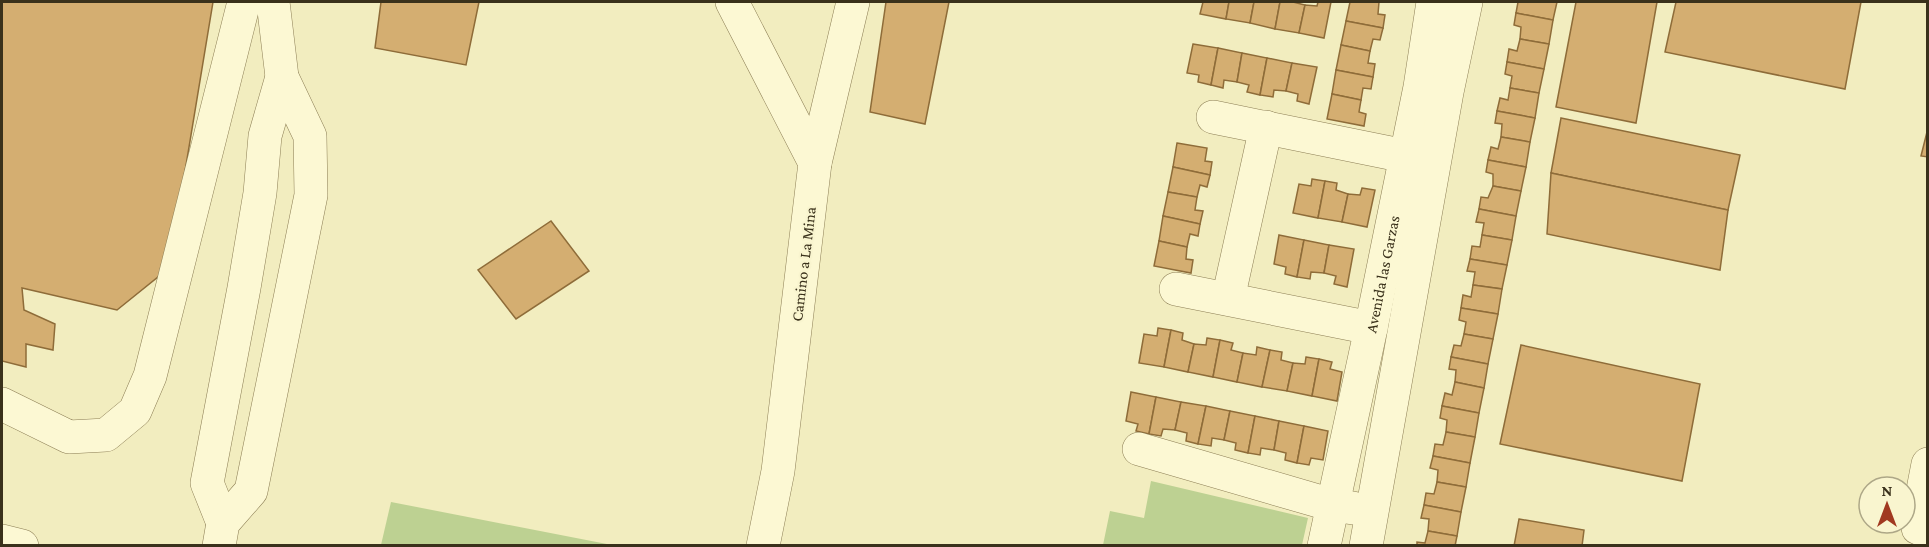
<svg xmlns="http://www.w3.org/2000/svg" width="1929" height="547" viewBox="0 0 1929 547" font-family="'Crimson Pro',serif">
<rect width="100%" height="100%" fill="#f2edbf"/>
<!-- green -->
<g fill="#bdd192">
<polygon points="1151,481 1308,518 1302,545 1103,545 1110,511 1144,518"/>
<polygon points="391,502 612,545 381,545"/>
</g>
<!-- building -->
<g fill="#d4ae71" stroke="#8e6c39" stroke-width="1.5">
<polygon points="2,2 213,2 169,268 117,310 22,288 24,310 55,324 53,350 26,344 26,367 2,361"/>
<polygon points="381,2 479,2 466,65 375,48"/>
<polygon points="886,2 949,2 925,124 870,112"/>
<polygon points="1203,2 1229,2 1226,19 1200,14"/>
<polygon points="1229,2 1254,2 1250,23 1226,19"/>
<polygon points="1254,2 1280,2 1275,29 1250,23"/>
<polygon points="1280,2 1293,2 1305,5 1299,33 1275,29"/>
<polygon points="1318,2 1331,2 1324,38 1299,33 1305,5 1317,6"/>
<polygon points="1350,2 1379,2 1378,14 1385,15 1383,28 1346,21"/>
<polygon points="1518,2 1557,2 1553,20 1516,13"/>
<polygon points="1576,2 1657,2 1636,123 1556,107"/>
<polygon points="1676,2 1861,2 1845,89 1665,52"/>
<polygon points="1516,13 1553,20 1549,44 1520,39 1521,27 1514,25"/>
<polygon points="1346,21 1383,28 1380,40 1373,39 1370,51 1341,45"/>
<polygon points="1520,39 1549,44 1544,69 1507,62 1509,49 1517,51"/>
<polygon points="1193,44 1218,48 1211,85 1198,82 1199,75 1187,73"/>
<polygon points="1341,45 1370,51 1368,63 1375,64 1373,77 1336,70"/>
<polygon points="1218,48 1242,53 1237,82 1224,80 1223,88 1211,85"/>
<polygon points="1242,53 1267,58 1260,95 1247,92 1249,85 1237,82"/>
<polygon points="1267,58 1292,63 1286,91 1274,90 1273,97 1260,95"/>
<polygon points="1507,62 1544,69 1539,93 1510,88 1512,76 1505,74"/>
<polygon points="1292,63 1317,67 1309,104 1297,101 1298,94 1286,91"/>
<polygon points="1336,70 1373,77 1371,89 1363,88 1361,100 1332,94"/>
<polygon points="1510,88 1539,93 1535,118 1497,111 1500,98 1508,100"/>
<polygon points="1332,94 1361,100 1359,112 1366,114 1364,126 1327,119"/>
<polygon points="1497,111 1535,118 1530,142 1501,137 1502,124 1495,123"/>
<polygon points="1561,118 1740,155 1728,210 1551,173"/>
<polygon points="1928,128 1928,157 1921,156"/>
<polygon points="1501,137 1530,142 1526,167 1488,160 1491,147 1498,149"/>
<polygon points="1177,143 1207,148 1205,161 1212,162 1210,175 1173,167"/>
<polygon points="1488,160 1526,167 1521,191 1493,186 1493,174 1486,172"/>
<polygon points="1173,167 1210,175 1207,187 1200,185 1197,197 1168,192"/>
<polygon points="1551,173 1728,210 1720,270 1547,234"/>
<polygon points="1312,179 1325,181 1318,218 1293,213 1299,184 1311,186"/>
<polygon points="1325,181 1337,183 1336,190 1348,194 1342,222 1318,218"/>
<polygon points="1493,186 1521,191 1516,216 1479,209 1481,197 1488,198"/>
<polygon points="1362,188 1375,190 1367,227 1342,222 1348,194 1360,195"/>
<polygon points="1168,192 1197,197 1195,210 1203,211 1200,224 1163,216"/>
<polygon points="1479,209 1516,216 1512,240 1482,235 1484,223 1476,222"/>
<polygon points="1163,216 1200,224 1198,236 1190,234 1187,247 1159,241"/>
<polygon points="551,221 589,271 516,319 478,270"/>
<polygon points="1279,235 1304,240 1297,277 1285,274 1286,267 1274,264"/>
<polygon points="1482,235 1512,240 1507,265 1470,259 1472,246 1480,247"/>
<polygon points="1304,240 1329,245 1324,273 1311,272 1310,279 1297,277"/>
<polygon points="1159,241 1187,247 1186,259 1193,260 1191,273 1154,266"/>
<polygon points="1329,245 1354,249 1347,287 1334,284 1336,276 1324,273"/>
<polygon points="1470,259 1507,265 1502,289 1473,285 1475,272 1467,271"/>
<polygon points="1473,285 1502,289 1498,314 1461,308 1463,295 1471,297"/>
<polygon points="1461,308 1498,314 1493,339 1464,334 1466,322 1459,320"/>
<polygon points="1158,328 1171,330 1164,367 1139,363 1144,334 1157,336"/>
<polygon points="1171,330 1183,333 1182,340 1194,344 1188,372 1164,367"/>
<polygon points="1464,334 1493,339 1488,364 1451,357 1454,345 1461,346"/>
<polygon points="1207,338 1220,340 1213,377 1188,372 1194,344 1206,345"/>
<polygon points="1220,340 1233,343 1231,350 1243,353 1237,382 1213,377"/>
<polygon points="1521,345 1700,384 1682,481 1500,444"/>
<polygon points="1257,347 1270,350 1262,387 1237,382 1243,353 1256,355"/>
<polygon points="1270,350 1282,352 1281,360 1293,363 1287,391 1262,387"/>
<polygon points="1306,357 1319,359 1312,396 1287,391 1293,363 1305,364"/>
<polygon points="1451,357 1488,364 1484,388 1455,382 1456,370 1449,369"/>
<polygon points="1319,359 1332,362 1330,369 1342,372 1337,401 1312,396"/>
<polygon points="1455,382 1484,388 1479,413 1442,406 1445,393 1452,395"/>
<polygon points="1131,392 1156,397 1149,434 1136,431 1138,424 1126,421"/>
<polygon points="1156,397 1181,402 1175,430 1163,429 1161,436 1149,434"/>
<polygon points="1181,402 1206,406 1198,444 1186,441 1187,433 1175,430"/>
<polygon points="1206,406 1230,411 1224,440 1212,438 1211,446 1198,444"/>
<polygon points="1442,406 1479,413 1475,437 1446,432 1447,420 1440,418"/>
<polygon points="1230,411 1255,416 1248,453 1235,450 1236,443 1224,440"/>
<polygon points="1255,416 1279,421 1274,450 1261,448 1260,455 1248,453"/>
<polygon points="1279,421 1304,426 1297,463 1285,460 1286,453 1274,450"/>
<polygon points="1304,426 1328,431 1323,460 1311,458 1309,465 1297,463"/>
<polygon points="1446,432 1475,437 1470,463 1433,456 1435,444 1443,445"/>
<polygon points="1433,456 1470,463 1466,487 1437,482 1438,470 1430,468"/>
<polygon points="1437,482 1466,487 1461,512 1424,505 1426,493 1434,494"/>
<polygon points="1424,505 1461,512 1457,536 1428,531 1429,519 1421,518"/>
<polygon points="1519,519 1584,530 1582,546 1514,546"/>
<polygon points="1428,531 1457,536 1455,546 1417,546 1417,542 1425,543"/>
</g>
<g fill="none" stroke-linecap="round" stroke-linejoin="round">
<defs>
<g id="minor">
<polyline points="732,2 815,163 778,471 763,546"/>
<polyline points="1213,117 1405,156"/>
<polyline points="815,163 853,2"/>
<polyline points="1176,289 1371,328"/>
<polyline points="1228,299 1266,127"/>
<polyline points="2,404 69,437 106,435 135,411 150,376 244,2"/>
<polyline points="1139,449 1332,505 1353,508"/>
<polyline points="1928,464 1917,521 1918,528 1928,532"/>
<polyline points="223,523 207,483 244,288 260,193 265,136 282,77"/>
<polyline points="2,541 22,546"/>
<polyline points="219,546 223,523 251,491 311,195 310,136 282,77 273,2"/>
<path id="s1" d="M1324,546L1371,328L1420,87L1433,2"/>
<polyline points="1366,546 1447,92 1466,2"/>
</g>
</defs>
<!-- minor casing -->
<use href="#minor" stroke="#8c7e55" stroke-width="34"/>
<!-- minor -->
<use href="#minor" stroke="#fcf8d3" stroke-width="33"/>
</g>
<g text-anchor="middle" stroke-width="4.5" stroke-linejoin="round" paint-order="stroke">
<!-- street labels -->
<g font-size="16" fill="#3a311b" stroke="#f9f5cf">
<text transform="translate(803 264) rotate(-83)" y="6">Camino a La Mina</text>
<text dy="6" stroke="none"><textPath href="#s1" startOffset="278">Avenida las Garzas</textPath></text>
</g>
</g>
<!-- border -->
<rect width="1929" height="547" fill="none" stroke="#3a311b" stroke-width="6"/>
<!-- north arrow -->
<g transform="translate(1887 505)"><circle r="28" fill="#f9f5cf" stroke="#ada787" stroke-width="1.5"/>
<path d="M0-4.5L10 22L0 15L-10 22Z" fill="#a13920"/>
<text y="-9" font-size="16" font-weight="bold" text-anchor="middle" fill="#3a311b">N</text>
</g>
</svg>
